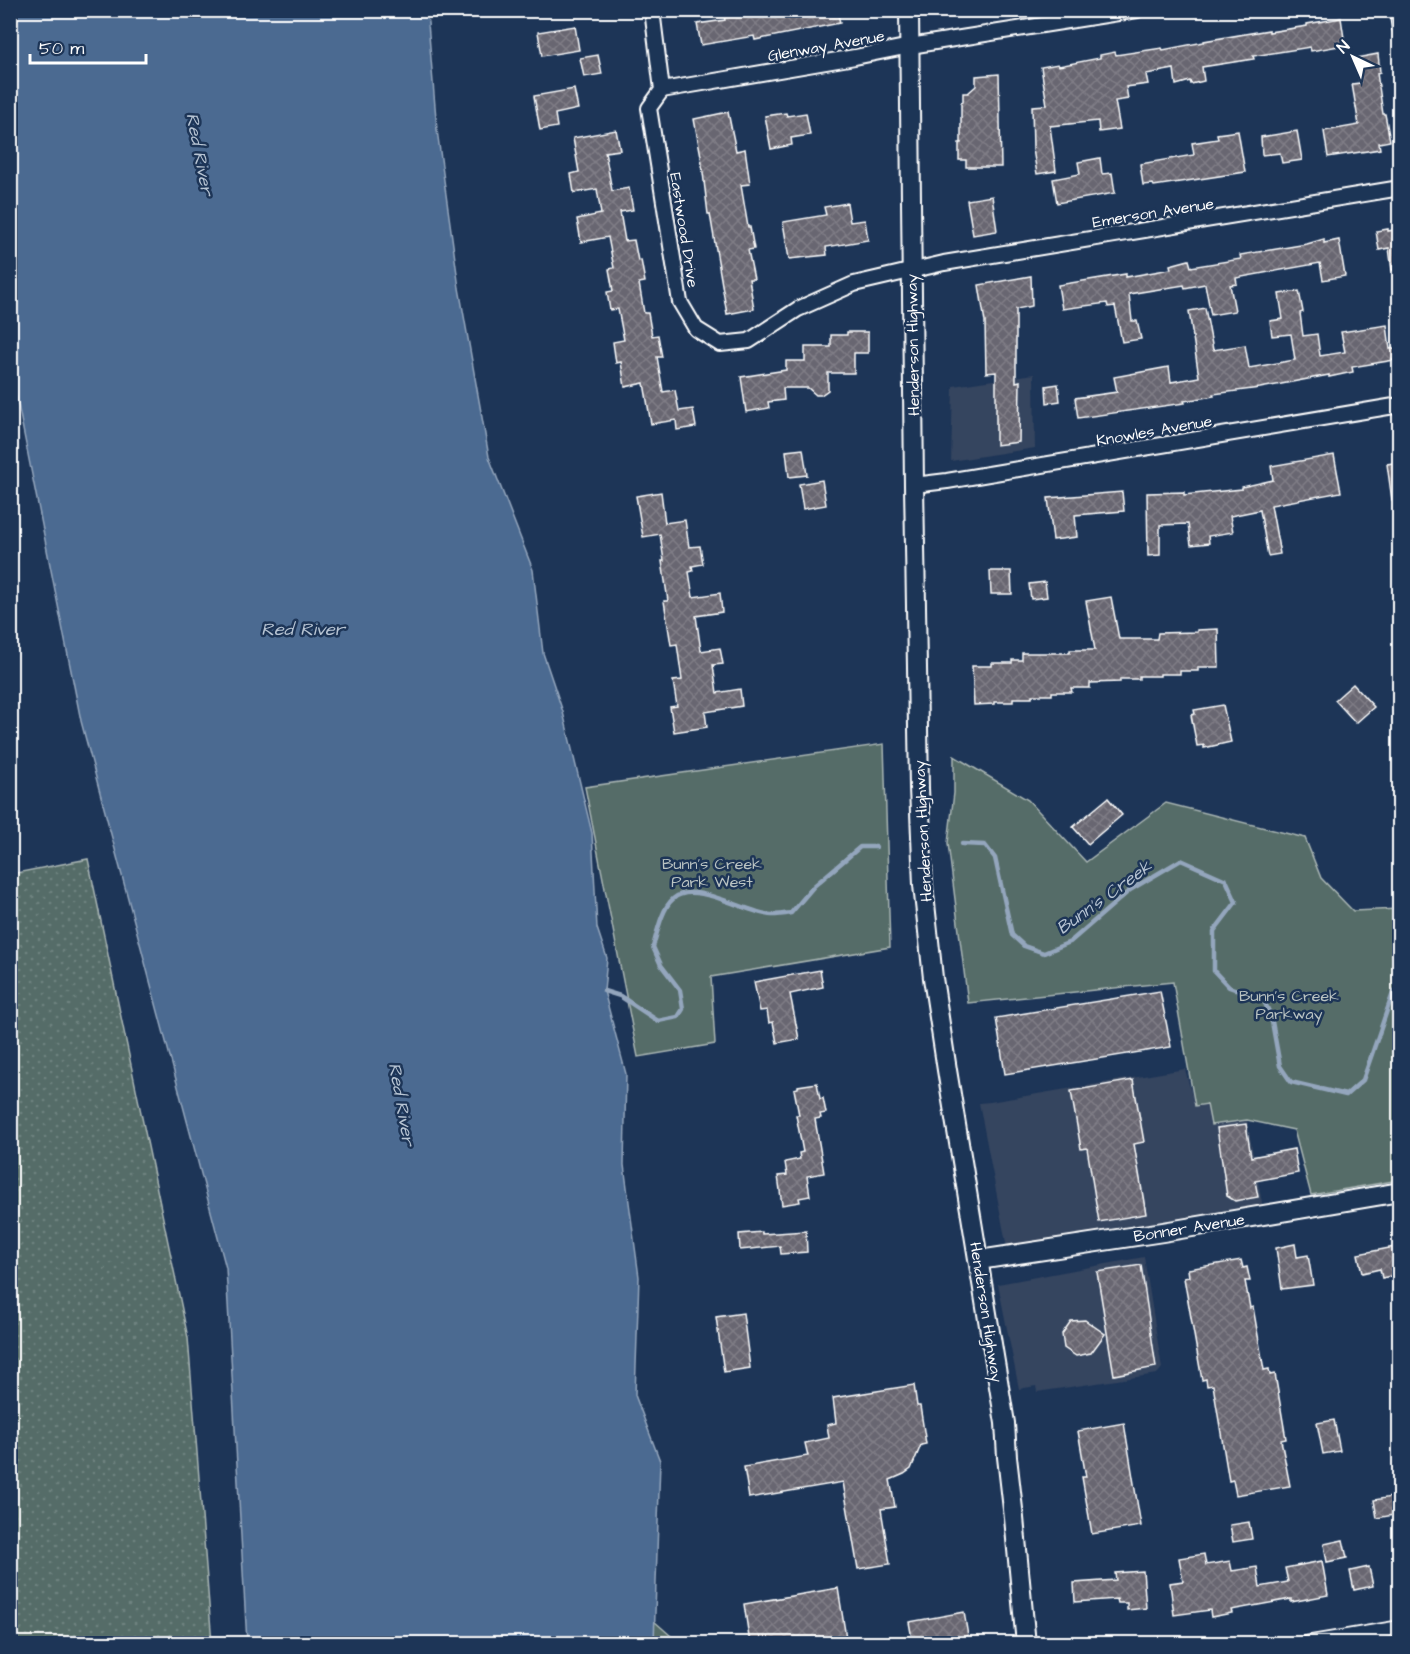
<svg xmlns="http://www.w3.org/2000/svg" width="1410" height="1654" viewBox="0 0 1410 1654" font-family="'Architects Daughter',sans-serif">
<defs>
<pattern id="grass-dots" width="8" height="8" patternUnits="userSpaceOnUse" patternTransform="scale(1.5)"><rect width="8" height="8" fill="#556c68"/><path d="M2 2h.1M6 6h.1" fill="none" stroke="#6e827f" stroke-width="1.8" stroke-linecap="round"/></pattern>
<pattern id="building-cross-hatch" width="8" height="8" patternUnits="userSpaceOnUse" patternTransform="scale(1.5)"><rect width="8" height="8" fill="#686671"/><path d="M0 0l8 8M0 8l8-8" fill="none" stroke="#7f7d86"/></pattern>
</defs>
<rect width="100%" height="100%" fill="#1d3557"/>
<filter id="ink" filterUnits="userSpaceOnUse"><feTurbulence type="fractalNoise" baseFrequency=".0167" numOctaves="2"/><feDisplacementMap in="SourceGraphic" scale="12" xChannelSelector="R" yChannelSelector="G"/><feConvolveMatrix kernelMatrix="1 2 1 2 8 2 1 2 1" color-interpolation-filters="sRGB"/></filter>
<g filter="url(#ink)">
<!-- built -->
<g fill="#34445f">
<polygon points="1034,374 1035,448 951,461 953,386"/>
<polygon points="1185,1069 1195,1106 1207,1104 1211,1125 1247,1120 1263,1208 1007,1248 979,1103 990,1102"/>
<polygon points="1144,1257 1162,1368 1157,1374 1037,1392 1036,1386 1019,1389 998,1284"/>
</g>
<!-- grass -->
<polygon fill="url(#grass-dots)" stroke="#aab6b4" stroke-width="1.5" points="88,859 188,1338 212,1643 11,1643 11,874"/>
<!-- park -->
<g fill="#556c68" stroke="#aab6b4" stroke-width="1.5">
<polygon points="884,744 890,947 711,977 715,1044 638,1057 585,787"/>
<polygon points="954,756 1028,800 1086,862 1166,803 1305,838 1321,878 1353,911 1399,909 1399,1180 1311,1195 1294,1130 1247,1120 1211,1125 1207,1104 1195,1106 1173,982 968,1003 948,843 954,793"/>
<polygon points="654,1621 679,1643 654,1644"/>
</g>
<!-- water -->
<polygon fill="#4c6b91" stroke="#94a6bd" stroke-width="1.5" points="10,11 426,11 428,23 437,130 459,288 489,457 533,570 543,653 563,712 592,833 597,928 607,958 604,991 626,1074 624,1165 639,1277 635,1395 660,1461 654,1643 247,1643 226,1268 81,721 11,369"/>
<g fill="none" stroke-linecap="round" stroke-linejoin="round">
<!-- stream -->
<g stroke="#94a6bd" stroke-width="4.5">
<polyline points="962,844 985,845 995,858 1012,935 1024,946 1044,953 1070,942 1130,890 1181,860 1226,880 1236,902 1214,931 1214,971 1229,987 1263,999 1271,1016 1280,1066 1291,1082 1346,1095 1363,1080 1393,993 1400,987"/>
<path d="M604,991L620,996L658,1021L678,1017L683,1009L680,990L661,965L653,947C657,933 662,908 673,899C694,879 748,914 772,915C778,915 785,914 791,913L814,886L860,847H876"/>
</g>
</g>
<!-- building -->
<g fill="url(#building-cross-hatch)" stroke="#fff" stroke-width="1.5">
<polygon points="723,10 774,10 774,15 799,10 837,10 840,23 755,40 754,36 701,45 697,24 725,20"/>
<polygon points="1341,18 1345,45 1311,51 1310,47 1253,56 1254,59 1202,67 1204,81 1191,84 1190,81 1176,85 1174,69 1146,74 1148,84 1126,87 1128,99 1115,101 1120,129 1099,132 1098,121 1050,126 1056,171 1037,174 1033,149 1032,106 1047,105 1041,67 1058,64 1059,66 1100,58 1100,55 1115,52 1116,55 1162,48 1163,50 1204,42 1204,41 1269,30 1269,32 1307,26 1307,24"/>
<polygon points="575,26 579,50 542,56 538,32"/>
<polygon points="1378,54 1380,72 1377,73 1383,114 1385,114 1390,141 1379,143 1380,149 1328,157 1324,131 1359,125 1352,84 1360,83 1356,58"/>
<polygon points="598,55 602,74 584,77 580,58"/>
<polygon points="999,74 1001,167 966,167 966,160 959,160 959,143 961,143 961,103 963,102 963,93 968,93 976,86 976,76"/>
<polygon points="574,89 578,109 555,114 557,127 540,130 534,96"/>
<polygon points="728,112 736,151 745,149 750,184 741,185 748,227 750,227 754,249 748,250 754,279 749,279 754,309 727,314 710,214 708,214 701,156 694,119"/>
<polygon points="786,113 787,116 806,113 810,135 791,138 792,145 771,149 765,116"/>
<polygon points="616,130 620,150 605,152 612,191 629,188 633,210 620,212 625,241 634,240 638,261 641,260 645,282 639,283 644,313 648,313 652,336 658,335 662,357 657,357 663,392 675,390 679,411 693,409 696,427 677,430 676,420 651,424 644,383 625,387 621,362 616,363 613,342 624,340 618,309 610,310 607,292 613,291 609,269 614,268 608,237 581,242 577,219 601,214 597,189 574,193 571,174 579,172 573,138"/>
<polygon points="1238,131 1245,172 1154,186 1153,184 1143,185 1140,164 1194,155 1192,143 1218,139 1217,134"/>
<polygon points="1297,131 1302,160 1282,163 1280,153 1262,155 1261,137"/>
<polygon points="1100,158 1102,174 1112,173 1115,193 1057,203 1053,179 1080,174 1078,162"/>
<polygon points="992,196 997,231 973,235 967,200"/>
<polygon points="847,203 850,222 865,220 868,240 826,247 827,255 789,259 783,222 826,215 824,207"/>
<polygon points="1388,229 1388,231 1400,229 1400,270 1392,270 1389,248 1379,250 1376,231"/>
<polygon points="1324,239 1324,243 1339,240 1345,276 1323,280 1320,263 1236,278 1237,284 1230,285 1235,311 1211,315 1205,284 1185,288 1184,285 1129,294 1132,321 1137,321 1141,339 1122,342 1115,306 1108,307 1107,303 1062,309 1058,285 1126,274 1126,277 1171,269 1170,265 1189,260 1191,267 1241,259 1240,255 1307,244"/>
<polygon points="1031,276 1032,306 1016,309 1016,382 1020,381 1019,442 996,445 996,372 986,373 985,322 979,285"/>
<polygon points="1299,291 1303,312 1300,313 1303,336 1317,334 1320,356 1345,352 1341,332 1387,325 1390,349 1400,347 1400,359 1352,367 1353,372 1329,377 1329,375 1260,388 1213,394 1214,396 1184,401 1185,403 1078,418 1075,398 1117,392 1114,377 1169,367 1171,382 1199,377 1189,311 1205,308 1213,350 1245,345 1249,368 1295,360 1291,334 1272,336 1270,321 1283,319 1279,294"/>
<polygon points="847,332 868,332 868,353 854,353 854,373 828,373 828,390 821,395 816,395 808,388 783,388 784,400 768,402 769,408 746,412 741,377 786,370 786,361 805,361 805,347 831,347 831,335 847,335"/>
<polygon points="1058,384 1060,401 1047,403 1046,386"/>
<polygon points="803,449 807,475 789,477 786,451"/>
<polygon points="1334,455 1341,492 1271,505 1280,554 1268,556 1260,510 1230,516 1233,532 1208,536 1209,543 1191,545 1188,524 1160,525 1160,555 1148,556 1147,493 1184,492 1184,495 1242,489 1242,487 1273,480 1271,466"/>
<polygon points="1400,462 1400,499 1392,500 1387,464"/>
<polygon points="822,480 826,505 803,509 799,484"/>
<polygon points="661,492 665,523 685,520 689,547 700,546 703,564 692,566 693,571 689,572 693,597 720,593 722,612 696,616 701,651 720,648 723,664 713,665 717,693 740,689 742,706 705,712 707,727 674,732 670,707 677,706 673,681 682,680 677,644 671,645 664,601 668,601 662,561 664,561 660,534 643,537 636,496"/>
<polygon points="1122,492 1124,511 1075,515 1077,537 1053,540 1048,498"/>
<polygon points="990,571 1011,571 1012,594 991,594"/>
<polygon points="1045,582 1047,597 1031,599 1029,584"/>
<polygon points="1111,597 1119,639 1157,639 1158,633 1197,632 1197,630 1218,629 1219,667 1198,667 1198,671 1180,671 1180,674 1160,674 1160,676 1139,676 1139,679 1120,679 1120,682 1090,683 1090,688 1071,688 1072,692 1052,692 1052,695 1032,695 1032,698 1013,698 1013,702 994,702 994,704 974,705 972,666 992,666 992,663 1012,663 1012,660 1022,660 1022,653 1070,653 1070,650 1095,650 1086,601"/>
<polygon points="1353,684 1374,707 1356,723 1335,700"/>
<polygon points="1223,705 1231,742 1204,748 1204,745 1197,746 1191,715 1195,714 1194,710"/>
<polygon points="1108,798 1122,815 1088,844 1073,827"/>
<polygon points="820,970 823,987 790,994 799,1039 777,1043 773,1022 769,1023 767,1010 760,1011 754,982"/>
<polygon points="1160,991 1171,1047 1005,1074 996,1018"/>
<polygon points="1133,1080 1144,1142 1134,1144 1146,1214 1099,1222 1087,1148 1081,1149 1071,1091"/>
<polygon points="817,1083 820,1099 823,1098 826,1113 820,1114 821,1118 815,1119 824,1173 807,1176 810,1196 799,1198 800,1202 782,1205 778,1176 787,1175 785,1162 800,1159 799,1153 803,1152 796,1115 799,1115 794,1089 798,1088 798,1086"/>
<polygon points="1246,1124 1251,1157 1294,1149 1298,1173 1255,1181 1258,1197 1235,1201 1227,1196 1217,1128"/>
<polygon points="806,1231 807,1252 781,1254 780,1246 740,1250 739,1234 762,1232 762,1234"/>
<polygon points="1295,1244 1297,1257 1308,1255 1313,1285 1282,1289 1276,1248"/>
<polygon points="1400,1246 1400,1274 1382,1278 1380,1269 1362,1273 1358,1254"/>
<polygon points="1241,1260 1243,1268 1247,1267 1250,1281 1245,1281 1250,1308 1253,1307 1264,1370 1269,1369 1270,1375 1275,1374 1286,1439 1281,1440 1290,1486 1236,1495 1233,1480 1229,1481 1213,1385 1207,1386 1206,1379 1202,1380 1184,1278 1189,1277 1188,1269"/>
<polygon points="1141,1265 1156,1367 1114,1375 1097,1272"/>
<polygon points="743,1313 750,1368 724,1372 716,1317"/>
<polygon points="1085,1320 1105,1334 1091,1353 1076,1356 1064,1348 1062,1334 1071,1321"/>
<polygon points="914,1385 917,1406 920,1406 926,1444 921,1445 911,1469 904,1474 890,1480 895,1507 881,1509 890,1564 858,1569 843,1482 749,1498 744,1467 808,1456 805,1443 829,1438 827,1425 836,1423 833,1398"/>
<polygon points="1334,1420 1340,1451 1323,1454 1317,1423"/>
<polygon points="1124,1423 1141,1526 1092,1534 1082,1477 1086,1477 1078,1431"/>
<polygon points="1391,1497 1394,1515 1377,1518 1374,1500"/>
<polygon points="1249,1522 1252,1539 1233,1542 1230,1525"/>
<polygon points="1343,1540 1347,1558 1327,1562 1324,1544"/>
<polygon points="1204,1554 1206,1565 1230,1561 1232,1571 1257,1567 1260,1587 1288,1582 1285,1568 1322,1561 1328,1595 1291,1602 1291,1599 1231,1610 1232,1613 1211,1617 1210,1610 1174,1615 1170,1583 1183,1581 1179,1558"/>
<polygon points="1369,1567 1373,1586 1354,1590 1350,1571"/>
<polygon points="1143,1571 1146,1608 1127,1610 1127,1603 1118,1603 1117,1599 1075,1602 1074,1583 1116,1580 1115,1573"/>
<polygon points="838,1588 847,1644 750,1644 744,1604"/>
<polygon points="964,1612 968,1636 962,1638 963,1644 913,1644 909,1622"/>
</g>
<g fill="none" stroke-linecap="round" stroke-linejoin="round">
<defs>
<g id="street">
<polyline points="652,10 662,90 649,108 680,302 696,329 720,344 749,341 798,309 854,284 944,263 1400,188"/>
<polyline points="1397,10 1400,28"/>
<polyline points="662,90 855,57 910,46 1137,10"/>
<polyline points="914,485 947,481 1400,405"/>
<polyline points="1305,1644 1400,1628"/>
</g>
<g id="secondary">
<polyline points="909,10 914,485 919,788 923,885 933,978 947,1070 1005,1423 1007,1457 1014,1518 1026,1644"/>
<polyline points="979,1260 1163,1232 1400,1192"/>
</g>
</defs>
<!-- street casing -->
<use href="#street" stroke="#fff" stroke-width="18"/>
<!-- secondary casing -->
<use href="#secondary" stroke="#fff" stroke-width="22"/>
<!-- street -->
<use href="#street" stroke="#1d3557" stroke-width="14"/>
<!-- secondary -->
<use href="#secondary" stroke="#1d3557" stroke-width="18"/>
</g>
</g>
<g text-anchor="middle" stroke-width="5" stroke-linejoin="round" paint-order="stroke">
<!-- street labels -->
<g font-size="16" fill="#fff" stroke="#1d3557">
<text transform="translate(826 45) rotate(-10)" y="6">Glenway Avenue</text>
<text transform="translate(1153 212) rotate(-9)" y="6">Emerson Avenue</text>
<text transform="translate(685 230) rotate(81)" y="6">Eastwood Drive</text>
<text transform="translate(912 345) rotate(-91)" y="6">Henderson Highway</text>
<text transform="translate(1154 430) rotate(-10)" y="6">Knowles Avenue</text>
<text transform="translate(922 831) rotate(-93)" y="6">Henderson Highway</text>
<text transform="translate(1189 1227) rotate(-9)" y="6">Bonner Avenue</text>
<text transform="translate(987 1312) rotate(81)" y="6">Henderson Highway</text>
</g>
<!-- park labels -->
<g font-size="16" fill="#bbc4c3" stroke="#1d3557">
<text x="712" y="869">Bunn's Creek<tspan x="712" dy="18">Park West</tspan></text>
<text x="1289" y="1001">Bunn's Creek<tspan x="1289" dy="18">Parkway</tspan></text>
</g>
<!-- water labels -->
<g font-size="18" font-style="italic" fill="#b7c4d3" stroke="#1d3557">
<text transform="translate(200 154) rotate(79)" y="6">Red River</text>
<text x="303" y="635">Red River</text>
<text transform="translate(1104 897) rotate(-36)" y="6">Bunn's Creek</text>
<text transform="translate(402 1104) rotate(80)" y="6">Red River</text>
</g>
</g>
<!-- margin -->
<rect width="1410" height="1654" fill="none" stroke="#1d3557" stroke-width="36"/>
<rect x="18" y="18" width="1374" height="1618" fill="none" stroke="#fff" stroke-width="2" filter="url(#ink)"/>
<!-- north arrow -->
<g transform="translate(1353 57) rotate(316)" stroke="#1d3557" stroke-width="4.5" paint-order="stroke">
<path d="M0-4.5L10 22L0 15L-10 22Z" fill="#ffffff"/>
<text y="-9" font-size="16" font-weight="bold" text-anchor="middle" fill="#ffffff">N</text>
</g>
<!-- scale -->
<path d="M30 54v9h116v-9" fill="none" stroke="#ffffff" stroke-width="3"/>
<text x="39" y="54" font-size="18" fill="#ffffff" stroke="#1d3557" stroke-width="4.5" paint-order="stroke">50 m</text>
</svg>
